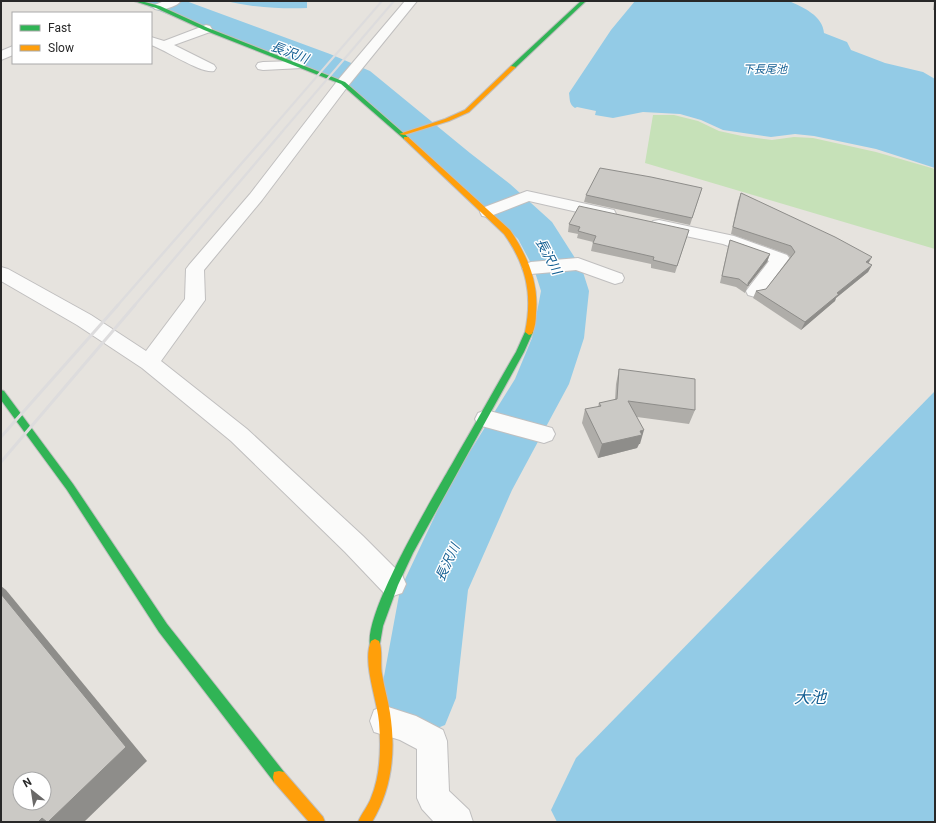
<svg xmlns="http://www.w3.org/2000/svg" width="936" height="823" viewBox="0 0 936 823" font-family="Roboto,'Noto Sans JP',sans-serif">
<rect width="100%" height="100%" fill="#e6e3de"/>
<!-- green -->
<polygon fill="#c6e1b8" points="653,115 674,115 698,121 719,131 742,136 772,140 794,137 813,138 876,152 935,169 935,249 645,163"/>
<!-- water -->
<g fill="#93cbe6">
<path d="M225,1H307V8C279,9 253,7 225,1Z"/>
<path d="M635,1H789C803,7 823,16 824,33L847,42L851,50L885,63L923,72L935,79V168L876,149L814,136L795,134L771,137L723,130L701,120L680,114L643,112L613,118L595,115L596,111L577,107L575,108C569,104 570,100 569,93L611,30Z"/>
<polygon points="935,391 935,822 557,822 551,810 576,758"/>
</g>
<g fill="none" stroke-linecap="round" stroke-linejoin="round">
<!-- river -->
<polygon fill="#93cbe6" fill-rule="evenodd" points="144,1 186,1 330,54 370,71 470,153 510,184 552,222 582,269 589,291 584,338 569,384 512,490 468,590 456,698 445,725 418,736 391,725 380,698 400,590 440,505 464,461 515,379 532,338 541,291 534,269 518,239 480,202 442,171 346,85 306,68 149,7"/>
<defs>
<g id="street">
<path d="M164,1H181C176,7 162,11 155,9L153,7L155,5Z"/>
<polygon points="405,1 417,1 348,86 262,200 204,270 205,300 161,361 247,429 363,536 402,575 406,584 402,593 393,596 384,593 345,552 231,441 142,368 77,325 1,281 1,267 8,269 91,315 146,351 185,299 186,269 189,265 250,194 338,80"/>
<path d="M206,25L210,26L212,29L210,32L174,45L214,65L216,68L214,71C201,74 166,50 151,45V37L164,41Z"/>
<polygon points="13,46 13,55 1,60 1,51"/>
<polygon points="297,61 302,62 304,65 302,68 263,70 258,69 256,66 258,63 263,62"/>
<polygon points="527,191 614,210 616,214 614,218 608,219 529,201 488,217 482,216 480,212 482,208"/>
<polygon points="659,220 734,236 787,255 790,259 762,295 755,297 748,295 746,291 769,261 723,244 653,229 650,225 653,221"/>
<polygon points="578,258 622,274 624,278 622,282 615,284 576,270 531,274 525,272 522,268 525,264 531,262"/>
<polygon points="486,410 552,428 555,434 552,440 544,443 478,425 475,419 478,413"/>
<polygon points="385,706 416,716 443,730 447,741 449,791 469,810 473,822 434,822 422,809 417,798 417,749 400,740 374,732 370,721 374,710"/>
</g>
<g id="fast">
<polygon points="134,1 141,1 160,6 208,28 345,82 409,138 404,139 341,84 204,30 156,8"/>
<polygon points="581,1 586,1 515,68 511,68 511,66"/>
<path d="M529,329L533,332L524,352L413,553L398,585L383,626L379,649L375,651L371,649C358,619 440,486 457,455C477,421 496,386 516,352L525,332Z"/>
<polygon points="1,390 4,391 73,484 167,624 284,772 285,777 284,782 279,783 274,782 159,632 67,490 1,400"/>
</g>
<g id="slow">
<polygon points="511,66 516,67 469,112 449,121 404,135 399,134 445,119 465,110"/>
<path d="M404,137H408L510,230C527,255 539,282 536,313C536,320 535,328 532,334L529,335L525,332C533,294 526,265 504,234L404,139Z"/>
<path d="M375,639L379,641C383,650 380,664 382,674C384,687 388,700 390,713C396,751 392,789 372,822H358C362,813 368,806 371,798C381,774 381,747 379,722C377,699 362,662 371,641Z"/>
<polygon points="279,771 284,772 323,817 325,822 309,822 274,782 273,777 274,772"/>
</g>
</defs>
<!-- street casing -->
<use href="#street" stroke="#c0bfbf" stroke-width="2"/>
<!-- fast casing -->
<use href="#fast" stroke="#c0bfbf" stroke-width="2"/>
<!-- slow casing -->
<use href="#slow" stroke="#c0bfbf" stroke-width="2"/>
<!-- street -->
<use href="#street" fill="#fbfbfa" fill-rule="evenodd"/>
<!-- fast -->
<use href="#fast" fill="#30b455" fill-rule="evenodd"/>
<!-- slow -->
<use href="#slow" fill="#ff9f0a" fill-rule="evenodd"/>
<!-- rail-far2 -->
<g stroke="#dddcdd" stroke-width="2">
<polyline points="268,133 382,1"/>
<polyline points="281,133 394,1"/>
</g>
<!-- rail-far1 -->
<g stroke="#dddcdd" stroke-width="2.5">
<polyline points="117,306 269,132"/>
<polyline points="134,306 282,132"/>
</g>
<!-- rail -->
<g stroke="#dddcdd" stroke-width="3">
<polyline points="1,437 118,305"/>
<polyline points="1,462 135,305"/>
</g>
</g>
<!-- wall -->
<g fill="#afada9">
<polygon points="934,1 935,1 935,10 933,10"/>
<polygon points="702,188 690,225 584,202 586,195"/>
<polygon points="741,193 872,265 868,272 836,298 835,301 801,330 753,298 756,291 766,289 790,257 787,254 731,234 738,201"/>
<polygon points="569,224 689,230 675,273 651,268 651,264 591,251 593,242 577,238 578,234 568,232"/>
<polygon points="730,240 770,254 767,262 748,286 745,293 736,287 720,283 728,247"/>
<polygon points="619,369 695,410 689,424 637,417 640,444 639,444 637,448 598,458 582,423 585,409 598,407 599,403 615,400 616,384"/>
</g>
<!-- shaded-wall -->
<g fill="#8e8d8a">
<polygon points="770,254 767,262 748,286 748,283"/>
<polygon points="872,257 868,264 866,262"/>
<polygon points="872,265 868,272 836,298 835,301 801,330 805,322 837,293"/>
<polygon points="644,430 640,444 639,444 637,448 598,458 602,444"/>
<polygon points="1,586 6,590 147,761 84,822 38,822 1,594"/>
</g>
<!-- building -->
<g fill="#cbc9c5" stroke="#8e8d8a" fill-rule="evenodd">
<polygon points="600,168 651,177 702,188 692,218 586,195"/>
<polygon points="741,193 835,237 872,257 866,262 872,265 837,293 839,294 805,322 756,291 766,289 795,252 791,246 733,227"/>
<polygon points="579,206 689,230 677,266 653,260 654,257 593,243 596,236 578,231 580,227 569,224"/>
<polygon points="730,240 770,254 748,283 748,286 739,279 722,276"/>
<polygon points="619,369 695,379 695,410 628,401 644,430 640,431 642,435 602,444 585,409 601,406 599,403 617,399"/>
<path d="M1,594L126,747L48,822H47L42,818L38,822H1ZM20,779H44V803H20Z"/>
</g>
<g text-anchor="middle" stroke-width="3" stroke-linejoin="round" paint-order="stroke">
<!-- far-water labels -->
<g font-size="11" font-style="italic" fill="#125e92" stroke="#fff">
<text x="765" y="73">下長尾池</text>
</g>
<!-- water labels -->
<g font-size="13" font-style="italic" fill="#125e92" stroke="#fff">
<text transform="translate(290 52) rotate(21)" y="5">長沢川</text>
<text transform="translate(549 256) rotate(62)" y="5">長沢川</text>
<text transform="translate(447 562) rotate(-65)" y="5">長沢川</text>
</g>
<!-- near-water labels -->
<g font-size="16" font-style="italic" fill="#125e92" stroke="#fff">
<text x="810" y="703">大池</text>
</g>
</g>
<!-- border -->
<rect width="936" height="823" fill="none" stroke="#282828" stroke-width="4"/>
<!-- legend -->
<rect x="12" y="12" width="140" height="52" fill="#ffffff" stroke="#a9a9a9"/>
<rect x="20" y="25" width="20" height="6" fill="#30b455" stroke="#a9a9a9"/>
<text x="48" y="32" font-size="12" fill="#282828">Fast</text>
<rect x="20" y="45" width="20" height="6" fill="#ff9f0a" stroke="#a9a9a9"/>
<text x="48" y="52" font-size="12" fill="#282828">Slow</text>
<!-- north arrow -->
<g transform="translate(32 791) rotate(330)"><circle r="19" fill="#ffffff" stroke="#a9a9a9"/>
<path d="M0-3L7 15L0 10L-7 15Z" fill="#6a6968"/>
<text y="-6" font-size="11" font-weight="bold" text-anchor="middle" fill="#282828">N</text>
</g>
</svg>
